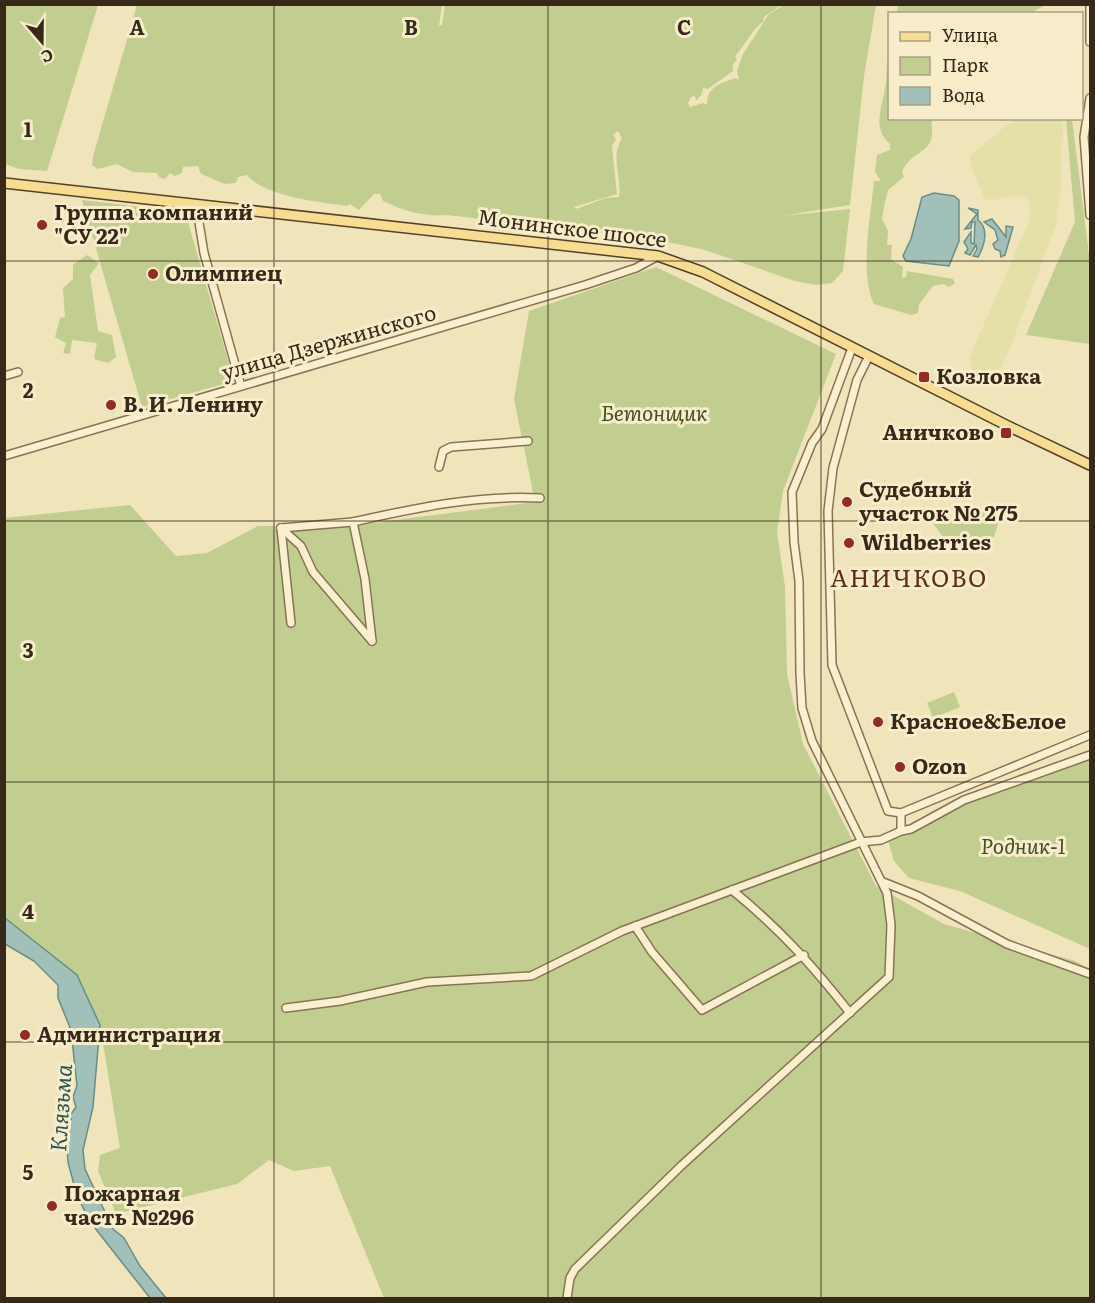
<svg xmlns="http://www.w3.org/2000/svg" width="1095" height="1303" viewBox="0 0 1095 1303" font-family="Literata,serif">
<rect width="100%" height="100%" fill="#f0e4bb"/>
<!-- farmland -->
<polygon fill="#e5e0a8" points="1014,119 1063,119 1061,187 1056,225 1009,351 997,376 980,378 972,370 969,358 1030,219 1030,204 1027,198 1016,196 992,200 985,199 969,163 971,155"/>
<!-- green -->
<g fill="#c2ce8f" fill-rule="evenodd">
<polygon points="5,4 98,5 47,171 19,169 5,164"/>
<path d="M137,5H442L439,26L442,25L445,5H781L764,17L763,22C754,27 744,47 735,56L737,60L733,64V71L708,89L703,88L702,94L696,101L695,96L691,97L688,103L690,107L703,103L707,105C707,86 721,83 736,78L739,80L737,71L743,54L769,14L784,5H876L864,76L850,205L781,216L850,209L843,271L832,283L816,285L795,281L705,250L649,238L447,215C424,217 404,211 383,201L380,194H374L359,210L350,204L347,206C320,202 265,197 247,175L238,177L236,183L225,184L201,174L198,166L183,167L182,173L175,176L170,173L165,179L159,177L157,173L133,172L117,164L98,169L92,165L93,156ZM618,131L622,139C610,154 622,180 619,197L606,198L576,209L574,207L617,194L612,146L616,139L613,135Z"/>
<polygon points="898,5 898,4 1046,5 1030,13 897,13"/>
<path d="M889,54L890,118L931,119C938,157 913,146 902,172L904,177L888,190L885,202L882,219L888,231L887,245H892L891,259L903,267L902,278L906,277L907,271L953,279L955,283L949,287L943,284L933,286L919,304L918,313L911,315L874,304C859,273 871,215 874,181H881L875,172L877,155L890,150V144C870,126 884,105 886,82C887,71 886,65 889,54Z"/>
<polygon points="1066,119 1072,119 1090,263 1090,344 1026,335 1075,222"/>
<polygon points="82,200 185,212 234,381 142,407"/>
<polygon points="87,255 99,263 90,275 98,331 112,335 116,357 108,363 94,359 97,343 72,340 70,354 63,353 66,343 55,337 60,318 65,317 63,288 73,279 73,265"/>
<polygon points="656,267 836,354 783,491 777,532 785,587 787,674 803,744 876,886 944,924 1075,961 1090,969 1090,1298 384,1298 330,1166 294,1171 269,1160 237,1184 116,1214 98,1171 100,1155 120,1148 100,1025 77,975 5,918 4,518 130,505 176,556 207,553 258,526 349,526 535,502 514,399 529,311"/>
<polygon points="1009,507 1012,520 998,524 994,537 949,545 932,522"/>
<polygon points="954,692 960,707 933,718 927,703"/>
<polygon points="1090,760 1090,949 960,891 909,878 894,861 888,840 978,792"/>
</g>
<!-- water -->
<g fill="#a0c0b9" stroke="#678e87" stroke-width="1.5">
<polygon points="934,193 954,196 959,200 959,241 949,266 906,261 903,256 911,239 922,197"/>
<path d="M968,208L978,210V220C989,228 985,245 978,257L973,256L977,249L976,245L970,255L965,253L968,249L964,242L971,232V243L974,244L975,222H972L971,228L965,229L977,214Z"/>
<polygon points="992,219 1006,237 1006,226 1013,227 1005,255 1001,257 1000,251 995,249 993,244 998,240 995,230 984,222"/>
<polygon points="5,918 77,975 100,1025 93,1107 83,1150 85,1169 113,1229 124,1238 140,1266 166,1298 150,1298 91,1223 77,1196 68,1162 65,1123 71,1119 71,1114 76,1107 73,1097 77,1086 71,1030 58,998 58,985 34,961 5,944"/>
</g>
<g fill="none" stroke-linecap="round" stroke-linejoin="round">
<defs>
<g id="minor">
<polyline points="1090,4 1090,42"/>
<polyline points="1090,98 1084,137 1090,215"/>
<polyline points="196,204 204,253 241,386"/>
<polyline points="869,356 857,380 833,468 828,511 832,665 888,811 901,813 1090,735"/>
<polyline points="4,376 18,372"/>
<polyline points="4,456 585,285 636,268 658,256"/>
<polyline points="439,467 443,451 451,447 528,441"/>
<polyline points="281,528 301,546 313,572 372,641"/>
<polyline points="281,528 291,623"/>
<polyline points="281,528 353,522"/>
<path d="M372,641L365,579L353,522C415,508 476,495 540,498"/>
<polyline points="901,831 911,829 964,800 1090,755"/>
<polyline points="883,882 918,896 1007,944 1090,974"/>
<path d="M732,890C780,929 812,965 850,1013"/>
<polyline points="635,926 652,952 702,1010 804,955"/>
<polyline points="286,1008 340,1001 427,982 531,976 622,931 861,842 881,840 901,831 901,813"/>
<polyline points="567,1298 570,1278 575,1269 682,1165 889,977 891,925 887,893 812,741 802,708 800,673 799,581 794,542 792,492 812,443 822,429 852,348"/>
</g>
<polyline id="major" points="4,183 658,256 703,272 1010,427 1090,465"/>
</defs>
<!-- minor casing -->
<use href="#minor" stroke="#877355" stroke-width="10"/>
<!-- major casing -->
<use href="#major" stroke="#54402a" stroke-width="12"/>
<!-- minor -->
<use href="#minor" stroke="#faf0cf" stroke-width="7"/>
<!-- major -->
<use href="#major" stroke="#f6dd90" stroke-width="9"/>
</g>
<!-- grid -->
<path fill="none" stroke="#36291a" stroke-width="1.5" stroke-opacity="0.55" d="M274,4V1298M548,4V1298M821,4V1298M4,261H1090M4,521H1090M4,782H1090M4,1042H1090"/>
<!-- markers -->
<g fill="#992922" stroke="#f7edcb" stroke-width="2">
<circle cx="42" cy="225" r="6"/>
<circle cx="153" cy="274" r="6"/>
<rect x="918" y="371" width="12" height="12" rx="3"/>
<circle cx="111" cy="405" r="6"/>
<rect x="1000" y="427" width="12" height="12" rx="3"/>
<circle cx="847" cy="502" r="6"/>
<circle cx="849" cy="543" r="6"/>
<circle cx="878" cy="722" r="6"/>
<circle cx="900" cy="767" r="6"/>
<circle cx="25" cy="1035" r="6"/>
<circle cx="52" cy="1206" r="6"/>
</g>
<g text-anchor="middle" stroke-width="6" stroke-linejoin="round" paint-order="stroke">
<!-- poi labels -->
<g font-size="21" font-weight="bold" fill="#36291a" stroke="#f7edcb" text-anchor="start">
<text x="54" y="220">Группа компаний<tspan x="54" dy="24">"СУ 22"</tspan></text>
<text x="165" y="281">Олимпиец</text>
<text x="936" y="384">Козловка</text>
<text x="123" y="412">В. И. Ленину</text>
<text x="994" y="440" text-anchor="end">Аничково</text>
<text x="859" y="497">Судебный<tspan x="859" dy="24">участок № 275</tspan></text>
<text x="861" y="550">Wildberries</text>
<text x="890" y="729">Красное&amp;Белое</text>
<text x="912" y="774">Ozon</text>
<text x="37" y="1042">Администрация</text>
<text x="64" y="1201">Пожарная<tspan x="64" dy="24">часть №296</tspan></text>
</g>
<!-- street labels -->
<g font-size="21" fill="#36291a" stroke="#f7edcb">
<text transform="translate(572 229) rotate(7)" y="7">Монинское шоссе</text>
<text transform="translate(329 343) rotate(-16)" y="7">улица Дзержинского</text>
</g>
<!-- park labels -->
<g font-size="21" font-style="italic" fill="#435320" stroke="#f7edcb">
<text x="654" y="421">Бетонщик</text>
<text x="1023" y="854">Родник-1</text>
</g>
<!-- water labels -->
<g font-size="22" font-style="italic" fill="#295656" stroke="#f7edcb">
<text transform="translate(61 1108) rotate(-86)" y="8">Клязьма</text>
</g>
<!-- quarter labels -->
<g font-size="24" letter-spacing="1.5" fill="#642d18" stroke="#f7edcb">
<text x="909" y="587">АНИЧКОВО</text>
</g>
</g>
<g font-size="20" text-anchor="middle" font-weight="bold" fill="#36291a" stroke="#f7edcb" stroke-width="6" stroke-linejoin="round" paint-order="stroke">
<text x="137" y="35">A</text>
<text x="411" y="35">B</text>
<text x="684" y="35">C</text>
<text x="28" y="137">1</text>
<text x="28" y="398">2</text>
<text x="28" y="658">3</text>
<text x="28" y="919">4</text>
<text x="28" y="1180">5</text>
</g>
<!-- border -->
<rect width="1095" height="1303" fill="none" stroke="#36291a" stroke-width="12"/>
<!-- legend -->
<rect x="888" y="12" width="195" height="108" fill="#f7edcb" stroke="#aa9f84" stroke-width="1.5"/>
<rect x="900" y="32" width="30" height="9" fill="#f6dd90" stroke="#aa9f84" stroke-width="1.5"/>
<text x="942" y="42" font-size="18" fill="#36291a">Улица</text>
<rect x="900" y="57" width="30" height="18" fill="#c2ce8f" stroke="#aa9f84" stroke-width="1.5"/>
<text x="942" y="72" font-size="18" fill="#36291a">Парк</text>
<rect x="900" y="87" width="30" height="18" fill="#a0c0b9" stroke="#aa9f84" stroke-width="1.5"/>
<text x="942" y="102" font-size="18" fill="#36291a">Вода</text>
<!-- north arrow -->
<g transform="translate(42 42) rotate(160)" stroke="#f7edcb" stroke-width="4.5" paint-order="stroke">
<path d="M0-4.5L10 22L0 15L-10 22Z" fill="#36291a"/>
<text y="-9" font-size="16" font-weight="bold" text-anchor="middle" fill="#36291a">С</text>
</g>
</svg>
